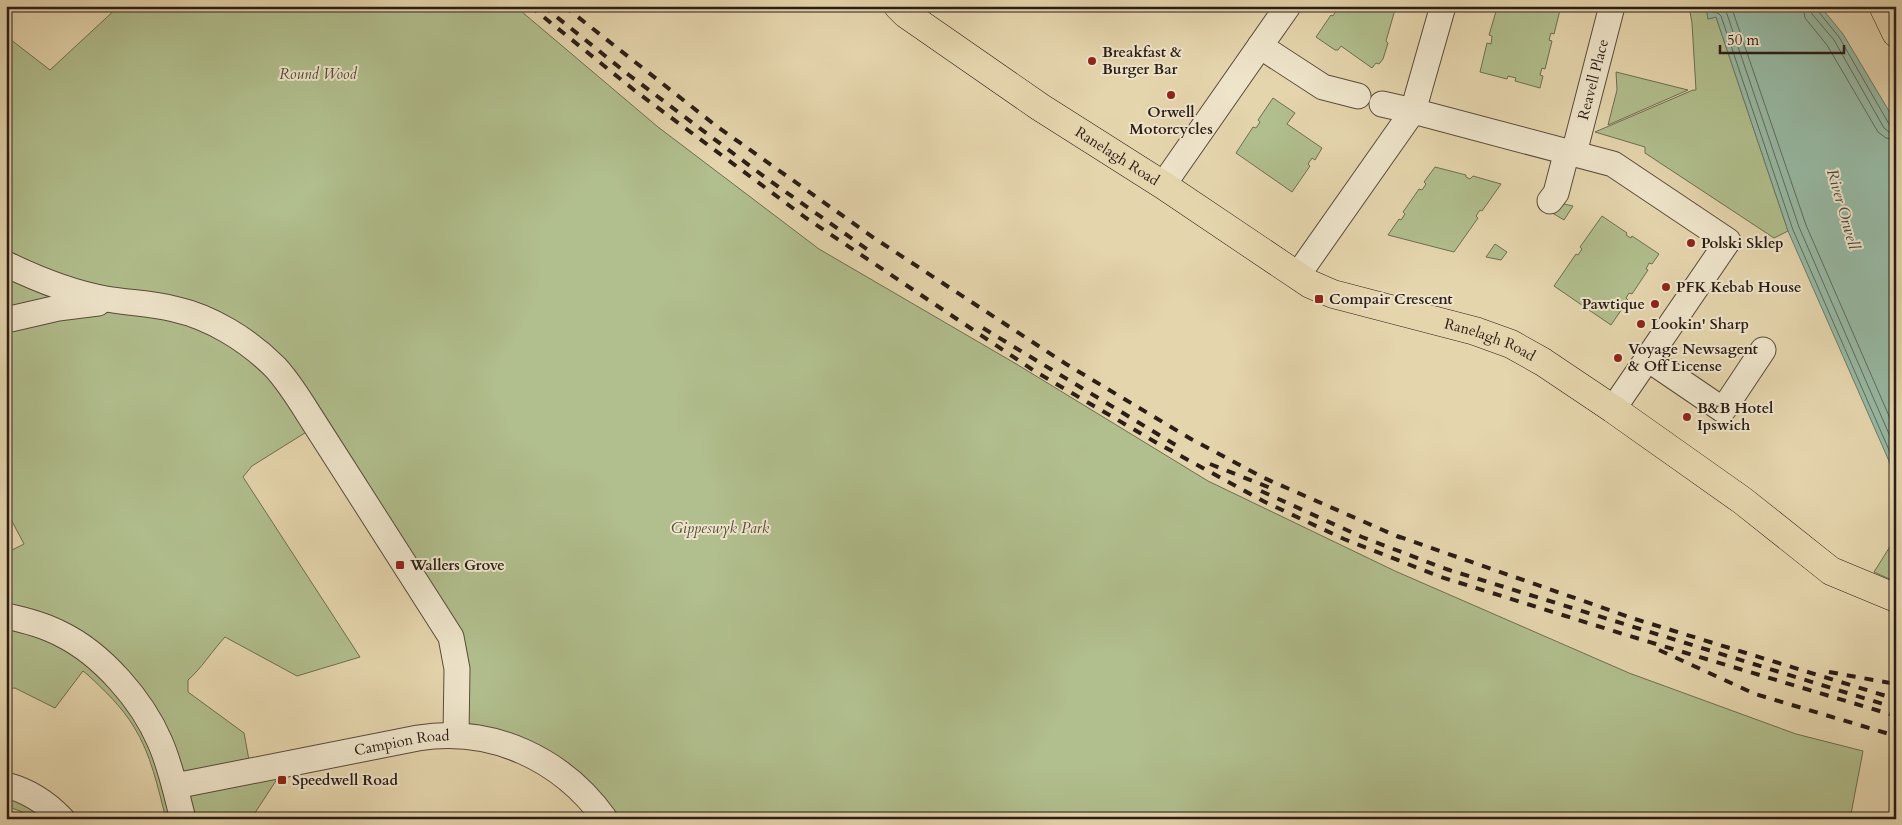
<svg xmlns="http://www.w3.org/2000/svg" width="1902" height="825" viewBox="0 0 1902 825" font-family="Cardo,serif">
<rect width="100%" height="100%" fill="#e5d5ad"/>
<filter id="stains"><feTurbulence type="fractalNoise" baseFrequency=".004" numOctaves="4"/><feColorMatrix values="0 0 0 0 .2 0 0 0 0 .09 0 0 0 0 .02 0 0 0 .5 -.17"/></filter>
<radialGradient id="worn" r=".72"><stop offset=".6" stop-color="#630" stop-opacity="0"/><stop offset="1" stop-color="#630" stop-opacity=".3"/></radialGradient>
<!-- green -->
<g fill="#b1be8d" stroke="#6e6e52">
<path d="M119,6H515L658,127L819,249L1018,365L1208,481L1395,571L1629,673L1796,734L1863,751L1850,819H605L570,781L456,735L457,669L316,426L252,466L243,477L360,657L297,676L225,637C213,650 200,670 188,680V692L244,733L251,771L281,773L251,819H166C158,788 151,754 134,727C122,707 105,691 88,675L83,671L55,708L15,688L6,689V553L24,544L6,510V36L50,70Z"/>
<polygon points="1336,6 1396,6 1386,41 1388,43 1383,59 1379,64 1376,63 1372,68 1341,46 1338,50 1335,50 1316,37 1331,15 1333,16 1337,9"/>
<polygon points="1500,6 1561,6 1554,34 1551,33 1549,40 1552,41 1545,69 1542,68 1540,75 1543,76 1540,88 1515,81 1516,78 1508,76 1507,79 1480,72 1487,43 1491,44 1492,36 1489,35 1497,8 1499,9"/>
<polygon points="1689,6 1706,6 1708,19 1716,17 1788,231 1774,238 1645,153 1645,147 1595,132 1693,90 1696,90 1692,23"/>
<polygon points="1616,72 1688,90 1608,125 1617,90"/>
<polygon points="1273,98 1295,113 1287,124 1322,148 1315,160 1312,158 1308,164 1310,166 1292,192 1236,153 1253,127 1256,128 1260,122 1258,120"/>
<polygon points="1435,167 1466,175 1466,177 1470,179 1473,176 1501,184 1482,211 1480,210 1476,216 1478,218 1454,252 1388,235 1399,219 1401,220 1405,214 1403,212 1419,189 1422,190 1426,184 1424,182"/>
<polygon points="1555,202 1573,206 1564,220 1549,211"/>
<polygon points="1602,216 1627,233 1626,235 1631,238 1632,236 1659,254 1652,264 1649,263 1646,269 1648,270 1632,294 1629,293 1626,298 1628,300 1611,325 1554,286 1576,254 1578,255 1582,249 1580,247"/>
<polygon points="1495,244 1507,252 1501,260 1486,257"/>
<polygon points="1896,537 1896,582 1874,572"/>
<polygon points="6,785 62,819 32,819 20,811 6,806"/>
</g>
<!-- water -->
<polygon fill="#97b9a4" stroke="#6c7b6c" points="1706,6 1820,6 1843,34 1892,116 1896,130 1896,477 1788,231 1716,17 1708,19"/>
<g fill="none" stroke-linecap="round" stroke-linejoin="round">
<!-- shore -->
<g stroke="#616b5e" stroke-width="1">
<polyline points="1711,6 1712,12 1718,13 1721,16 1793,230 1896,466"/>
<polyline points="1719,6 1724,10 1727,14 1799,227 1896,450"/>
<polyline points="1731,6 1806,225 1896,432"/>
<polyline points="1803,6 1805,18 1827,45 1878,132 1886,138 1896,140"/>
<polyline points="1810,6 1812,14 1834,40 1884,128 1889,132 1896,133"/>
<polyline points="1816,6 1818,11 1839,37 1889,124 1896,127"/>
</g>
<defs>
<g id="minor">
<polyline points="1260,46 1323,87 1358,96"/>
<polyline points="1382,104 1413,111 1443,6"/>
<path id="s1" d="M1574,153L1612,6"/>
<polyline points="1163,185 1288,6"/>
<polyline points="1550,201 1556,193 1567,151"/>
<path d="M6,264C37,279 72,293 106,299C129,303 152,303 174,309C211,317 248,340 275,367C288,381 298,397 308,413L451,637L457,669L456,735"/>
<polyline points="1297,276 1413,111 1613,164 1728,241 1613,409"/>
<polyline points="6,320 58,308 98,303"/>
<polyline points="1648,359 1723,410 1763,350"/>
<path d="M6,616C25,620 44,625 61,634C102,654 142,700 160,742C171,767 176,793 183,819"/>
<path d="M6,785C29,791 46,802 62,819"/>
<path id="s2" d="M175,786L418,738C492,726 562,759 605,819"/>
</g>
<g id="major">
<path id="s3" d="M898,6L906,14L1040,107L1163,185L1310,284L1333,294L1475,331L1511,344L1543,362L1613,409L1743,501L1831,571L1896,598"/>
<polyline points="1883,6 1896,33"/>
</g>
</defs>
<!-- minor casing -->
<use href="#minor" stroke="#5a4b3c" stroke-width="27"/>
<!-- major casing -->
<use href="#major" stroke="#2b1d17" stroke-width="29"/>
<!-- minor -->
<use href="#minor" stroke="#eee4ca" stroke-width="25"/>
<!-- major -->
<use href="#major" stroke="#e5d5ad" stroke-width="28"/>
<!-- rail -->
<g stroke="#2b1d17" stroke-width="4" stroke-dasharray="9 9" stroke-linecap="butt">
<polyline points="530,6 634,90 806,218 1036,372 1157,443 1265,502 1344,539 1441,577 1623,634 1896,716"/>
<polyline points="543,6 629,75 766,178 871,252"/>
<polyline points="564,6 715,125 874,238 1066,364 1191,439 1264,478 1401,538"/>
<polyline points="983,328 1179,447"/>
<polyline points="1210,464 1273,489"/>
<polyline points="1261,491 1362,537 1446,569 1896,708"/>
<polyline points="1397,536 1635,619 1896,699"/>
<polyline points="1659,650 1755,694 1896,736"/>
<polyline points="1829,672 1896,684"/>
</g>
</g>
<!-- markers -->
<g fill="#8f2418" stroke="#eee4ca" stroke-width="2">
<circle cx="1092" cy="61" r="5"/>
<circle cx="1171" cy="95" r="5"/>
<circle cx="1691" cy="243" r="5"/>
<circle cx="1666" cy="287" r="5"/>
<rect x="1314" y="294" width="10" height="10" rx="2.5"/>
<circle cx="1655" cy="304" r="5"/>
<circle cx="1641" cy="324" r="5"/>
<circle cx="1618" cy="358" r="5"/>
<circle cx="1687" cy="417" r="5"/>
<rect x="395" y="560" width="10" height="10" rx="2.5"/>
<rect x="277" y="775" width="10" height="10" rx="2.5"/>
</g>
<g text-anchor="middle" stroke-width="4" stroke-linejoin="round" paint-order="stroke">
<!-- poi labels -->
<g font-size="15" font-weight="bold" fill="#2b1d17" stroke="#eee4ca" text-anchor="start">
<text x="1102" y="57">Breakfast &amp;<tspan x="1102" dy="17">Burger Bar</tspan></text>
<text x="1171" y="117" text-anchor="middle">Orwell<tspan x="1171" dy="17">Motorcycles</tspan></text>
<text x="1701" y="248">Polski Sklep</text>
<text x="1676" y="292">PFK Kebab House</text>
<text x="1329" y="304">Compair Crescent</text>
<text x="1645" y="309" text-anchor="end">Pawtique</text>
<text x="1651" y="329">Lookin' Sharp</text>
<text x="1628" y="354">Voyage Newsagent<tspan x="1628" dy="17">&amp; Off License</tspan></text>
<text x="1697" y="413">B&amp;B Hotel<tspan x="1697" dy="17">Ipswich</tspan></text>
<text x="410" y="570">Wallers Grove</text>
<text x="292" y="785">Speedwell Road</text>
</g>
<!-- park labels -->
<g font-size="15" font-style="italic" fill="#534d3a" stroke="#eee4ca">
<text x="318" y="79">Round Wood</text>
<text x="720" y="533">Gippeswyk Park</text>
</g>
<!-- street labels -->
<g font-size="15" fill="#2b1d17" stroke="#eee4ca">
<text dy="5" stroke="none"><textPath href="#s1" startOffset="76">Reavell Place</textPath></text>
<text dy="5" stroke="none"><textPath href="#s3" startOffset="266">Ranelagh Road</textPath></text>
<text dy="5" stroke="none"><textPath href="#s3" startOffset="686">Ranelagh Road</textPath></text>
<text dy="5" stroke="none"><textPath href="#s2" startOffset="231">Campion Road</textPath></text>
</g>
<!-- water labels -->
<g font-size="16" font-style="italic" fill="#4b4c41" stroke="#eee4ca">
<text transform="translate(1844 209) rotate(74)" y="6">River Orwell</text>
</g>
</g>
<!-- margin -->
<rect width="1902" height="825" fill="none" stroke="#e5d5ad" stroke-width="25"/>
<rect x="8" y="8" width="1887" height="810" fill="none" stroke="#2b1d17" stroke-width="2.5"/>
<rect x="12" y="12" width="1877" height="800" fill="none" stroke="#2b1d17"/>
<!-- scale -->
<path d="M1720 45v8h124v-8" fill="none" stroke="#2b1d17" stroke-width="2.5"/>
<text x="1727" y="45" font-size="15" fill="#2b1d17" stroke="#eee4ca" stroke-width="4" paint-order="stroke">50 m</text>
<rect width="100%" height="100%" filter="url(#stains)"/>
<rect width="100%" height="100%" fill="url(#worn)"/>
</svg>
